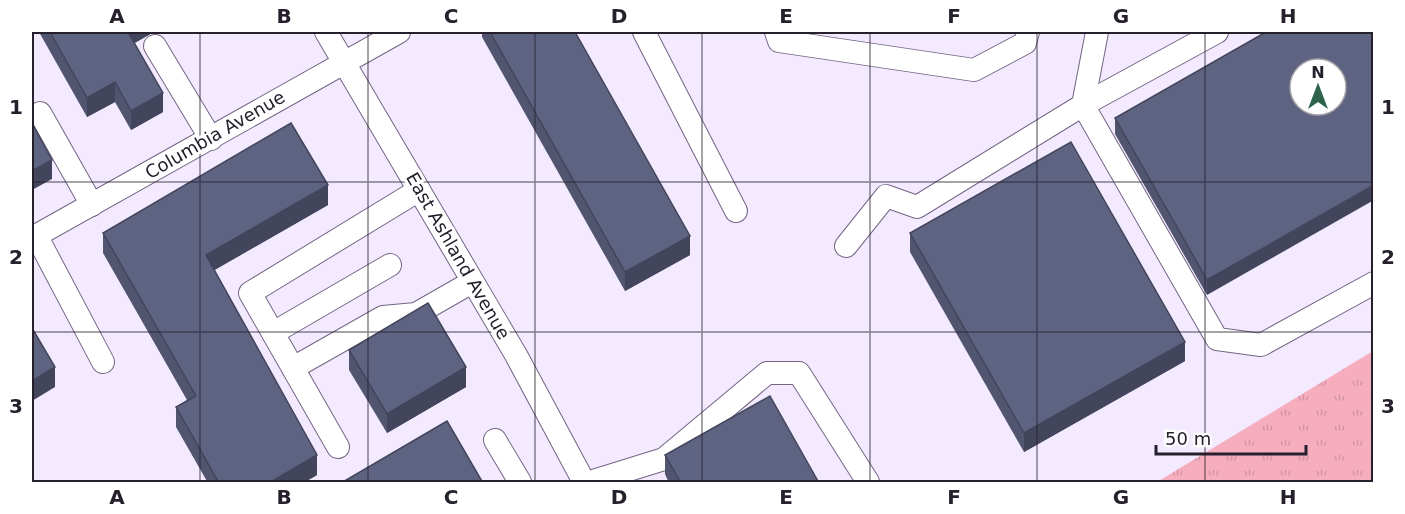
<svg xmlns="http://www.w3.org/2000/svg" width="1405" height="514" viewBox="0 0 1405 514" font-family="'DejaVu Sans',sans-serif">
<defs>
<pattern id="grass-tufts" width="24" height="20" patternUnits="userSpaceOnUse" patternTransform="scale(1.5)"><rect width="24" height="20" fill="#f6aebf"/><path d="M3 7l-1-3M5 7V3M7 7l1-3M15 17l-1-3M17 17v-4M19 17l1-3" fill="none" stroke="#d395a4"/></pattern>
</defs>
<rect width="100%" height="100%" fill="#f3eaff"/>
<!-- grass -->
<polygon fill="url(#grass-tufts)" points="1373,351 1373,482 1157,482"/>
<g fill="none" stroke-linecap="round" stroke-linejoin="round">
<defs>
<g id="minor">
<polyline points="326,32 516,355 584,482"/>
<polyline points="644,32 736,211"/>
<polyline points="776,32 779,41 974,70 1025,43 1028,32"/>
<polyline points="1217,32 1083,105 1217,339 1261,345 1374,283"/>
<polyline points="155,46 211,139"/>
<polyline points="40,113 92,205"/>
<polyline points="36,235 103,362"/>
<polyline points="32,238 399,32"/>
<polyline points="846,246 886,196 917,207 1083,105 1097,32"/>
<polyline points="273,333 390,265"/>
<polyline points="293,368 383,317 416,314 472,282"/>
<polyline points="495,440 520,482"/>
<polyline points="338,447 250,293 419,190"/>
<polyline points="590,482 664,459 767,373 799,373 868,482"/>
</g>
</defs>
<!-- minor casing -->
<use href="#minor" stroke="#736583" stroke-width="24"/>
<!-- minor -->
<use href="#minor" stroke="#fff" stroke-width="22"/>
</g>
<!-- wall -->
<g fill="#515570">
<polygon points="39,32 154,32 134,43 163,112 131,130 115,102 87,117"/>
<polygon points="482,32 575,32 690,255 625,291 482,37"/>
<polygon points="1266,32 1207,295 1115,134 1115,118"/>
<polygon points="328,205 214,270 317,475 303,483 208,483 176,427 176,407 187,400 103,253 103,233"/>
<polygon points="910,233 1185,361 1024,452 910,252"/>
<polygon points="349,350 466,387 387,433 349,370"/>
<polygon points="665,455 819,483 669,483 665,474"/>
</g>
<!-- shaded-wall -->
<g fill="#42455b">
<polygon points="126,32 154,32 126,48"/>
<polygon points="115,82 115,102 87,117 87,98"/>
<polygon points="163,93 163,112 131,130 131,111"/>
<polygon points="52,160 52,179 32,190 32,171"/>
<polygon points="328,185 328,205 206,275 206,255"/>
<polygon points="1374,185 1374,200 1207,295 1207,280"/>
<polygon points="690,236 690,255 625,291 625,272"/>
<polygon points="1185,342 1185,361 1024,452 1024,433"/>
<polygon points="55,367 55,387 32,401 32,381"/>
<polygon points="466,367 466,387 387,433 387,414"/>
<polygon points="317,455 317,475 303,483 269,483"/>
</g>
<!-- building -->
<g fill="#5e6382" stroke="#42455b" stroke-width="1.5" fill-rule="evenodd">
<polygon points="50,32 128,32 163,93 131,111 115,82 87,98"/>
<polygon points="490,32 575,32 690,236 625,272"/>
<path d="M1266,32H1374V185L1207,280L1115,118ZM1300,69H1336V105H1300Z"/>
<polygon points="32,123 52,160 32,171"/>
<polygon points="291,123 328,185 206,255 317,455 269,483 219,483 176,407 196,396 103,233"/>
<polygon points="1071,142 1185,342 1024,433 910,233"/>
<polygon points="428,303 466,367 387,414 349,350"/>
<polygon points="32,328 55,367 32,381"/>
<polygon points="770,396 819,483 681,483 665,455"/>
<polygon points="447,421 483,483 341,483"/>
</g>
<!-- grid -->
<path fill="none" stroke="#25202c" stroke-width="1.5" stroke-opacity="0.55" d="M200,32V482M368,32V482M535,32V482M702,32V482M870,32V482M1037,32V482M1205,32V482M32,182H1374M32,332H1374"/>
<g text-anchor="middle" stroke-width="6" stroke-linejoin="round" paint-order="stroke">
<!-- street labels -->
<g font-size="18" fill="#25202c" stroke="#fff">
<text transform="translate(215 135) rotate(-30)" y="6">Columbia Avenue</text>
<text transform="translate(458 256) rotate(60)" y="6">East Ashland Avenue</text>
</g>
</g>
<!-- border -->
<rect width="1405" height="514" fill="none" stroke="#ffffff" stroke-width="66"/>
<!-- north arrow -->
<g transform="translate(1318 87)"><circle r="28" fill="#ffffff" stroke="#a8a6ab" stroke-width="1.5"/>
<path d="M0-4.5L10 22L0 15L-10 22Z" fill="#2c634a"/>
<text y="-9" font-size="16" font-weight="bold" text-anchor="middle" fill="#25202c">N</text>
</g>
<!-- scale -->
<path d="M1156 445v9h150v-9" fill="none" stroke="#25202c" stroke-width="3"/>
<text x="1165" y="445" font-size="18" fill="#25202c" stroke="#ffffff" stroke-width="4.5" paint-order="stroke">50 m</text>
<rect x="33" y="33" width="1339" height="448" fill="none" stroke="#25202c" stroke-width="2"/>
<g font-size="20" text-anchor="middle" font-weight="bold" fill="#25202c">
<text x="117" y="23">A</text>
<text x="284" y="23">B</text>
<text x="451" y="23">C</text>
<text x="619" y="23">D</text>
<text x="786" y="23">E</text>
<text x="954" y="23">F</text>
<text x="1121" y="23">G</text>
<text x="1288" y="23">H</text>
<text x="16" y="114">1</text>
<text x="1388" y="114">1</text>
<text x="16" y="264">2</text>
<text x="1388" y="264">2</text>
<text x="16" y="413">3</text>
<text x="1388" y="413">3</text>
<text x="117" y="504">A</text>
<text x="284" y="504">B</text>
<text x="451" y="504">C</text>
<text x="619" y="504">D</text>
<text x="786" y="504">E</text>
<text x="954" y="504">F</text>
<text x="1121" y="504">G</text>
<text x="1288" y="504">H</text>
</g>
</svg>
